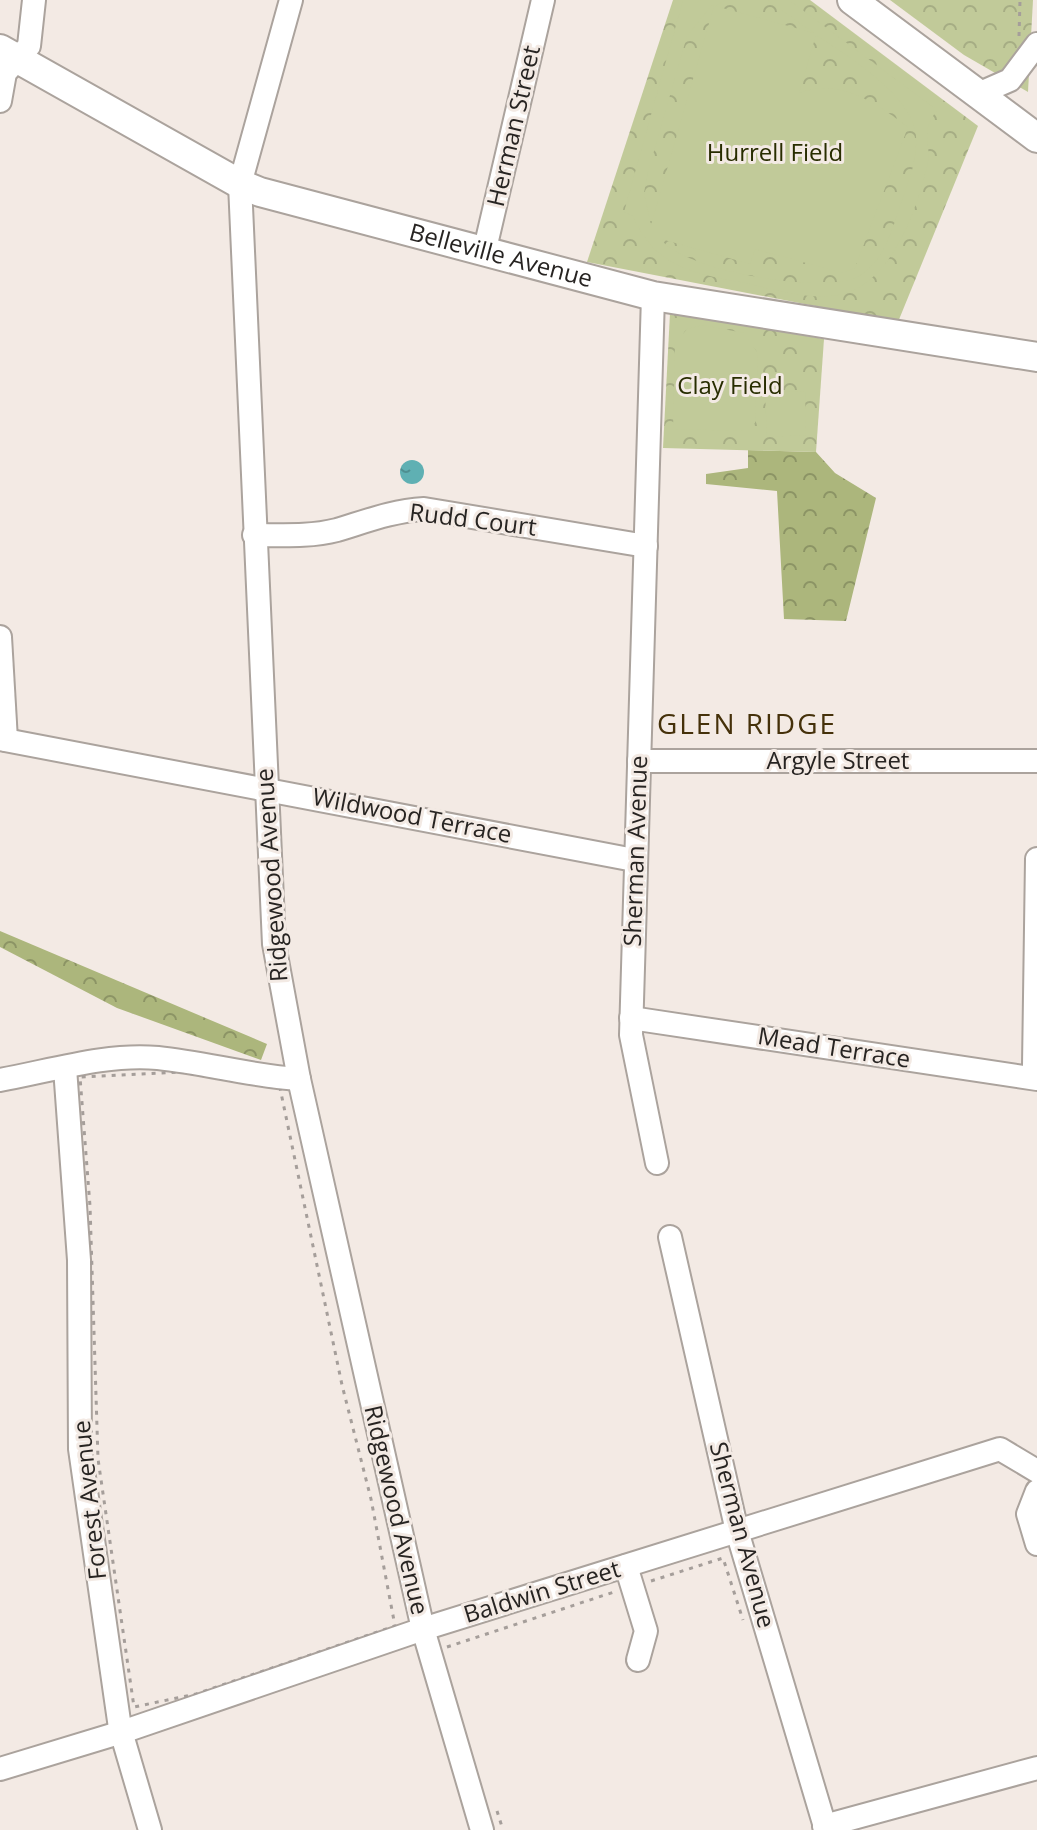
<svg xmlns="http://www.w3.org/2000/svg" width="1037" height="1830" viewBox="0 0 1037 1830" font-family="'Open Sans',sans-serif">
<defs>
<pattern id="forest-crowns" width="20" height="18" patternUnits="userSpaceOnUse" patternTransform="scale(2)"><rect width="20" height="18" fill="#acb67c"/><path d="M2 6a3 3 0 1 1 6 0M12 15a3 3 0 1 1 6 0" fill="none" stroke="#8c9465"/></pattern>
<pattern id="park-crowns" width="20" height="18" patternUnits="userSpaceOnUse" patternTransform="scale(2)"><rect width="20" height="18" fill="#c1ca99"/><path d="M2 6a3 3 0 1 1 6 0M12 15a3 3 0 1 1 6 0" fill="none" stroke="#a6ad84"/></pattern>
<pattern id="water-ripples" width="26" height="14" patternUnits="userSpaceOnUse" patternTransform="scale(2)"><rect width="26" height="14" fill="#5fb0b3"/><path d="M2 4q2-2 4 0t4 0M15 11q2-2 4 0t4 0" fill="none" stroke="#4e8f91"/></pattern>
</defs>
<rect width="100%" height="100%" fill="#f3eae4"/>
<!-- forest -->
<g fill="url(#forest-crowns)">
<polygon points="748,450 816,452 835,473 876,498 846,621 784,619 777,491 706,484 706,474 748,468"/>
<polygon points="0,931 267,1044 261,1060 117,1008 0,947"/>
</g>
<!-- park -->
<g fill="url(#park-crowns)">
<polygon points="673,0 810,0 978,126 898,322 587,262"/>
<polygon points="890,0 1033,0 1028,92 964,55"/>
<polygon points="670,313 824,339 816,452 663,448"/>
</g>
<!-- garden -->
<g fill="#c1ca99" fill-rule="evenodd">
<path d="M683,0H696L695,4L701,0H726L715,6L814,33L767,0H789L937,110C918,136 933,141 927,167C915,215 888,292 831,296C801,299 764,286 734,281C688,273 652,262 633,216L624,212ZM712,5L714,6L651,225L644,193L648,172L687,36ZM816,35C846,55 914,96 916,136C918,162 906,188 898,212C890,237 881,264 857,277C824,295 681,270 661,239L750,264L755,249L843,273L855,268L908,127C877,104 840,77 799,93Z"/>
<polygon points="703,325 744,333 758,353 755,423 745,431 673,429 675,343 687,329"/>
<polygon points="805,391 806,435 767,437 765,392"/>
</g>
<!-- water -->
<circle fill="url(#water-ripples)" cx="412" cy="472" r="12"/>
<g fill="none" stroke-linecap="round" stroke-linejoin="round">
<defs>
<g id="minor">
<polyline points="291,0 240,184 274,944 299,1079 423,1629 482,1830"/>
<polyline points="978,94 1010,80 1037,44"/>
<polyline points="0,101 5,73 29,46 34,0"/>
<polyline points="484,253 543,0"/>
<polyline points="653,296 631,1035 657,1163"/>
<path d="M254,535C282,535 310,537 337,530C367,521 392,511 424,509L646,546"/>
<polyline points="0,637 6,740"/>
<polyline points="0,739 634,860"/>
<polyline points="639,761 1037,761"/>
<polyline points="1037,859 1034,1066 1037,1076"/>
<polyline points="631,1018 1037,1079"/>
<polyline points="65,1068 79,1260 80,1449 120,1728 150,1830"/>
<path d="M0,1080C50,1071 107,1053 158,1058C206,1063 251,1076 299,1079"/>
<polyline points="670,1237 737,1531 826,1830"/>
<polyline points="1037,1491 1028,1514 1037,1544"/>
<polyline points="626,1566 646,1631 638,1660"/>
<polyline points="0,1769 122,1732 423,1629 1000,1449 1037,1471"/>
<polyline points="824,1826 1037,1768"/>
</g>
<g id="major">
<polyline points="852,0 1037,138"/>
<path id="s1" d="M0,49L240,184L260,192L653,296L1037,357"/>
</g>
</defs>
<!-- minor casing -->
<use href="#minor" stroke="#aba39d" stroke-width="26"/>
<!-- major casing -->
<use href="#major" stroke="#aba39d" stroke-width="32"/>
<!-- path -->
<g stroke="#a59e9a" stroke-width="3" stroke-dasharray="4 6" stroke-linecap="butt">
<polyline points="1019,36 1020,0"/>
<polygon points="180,1072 280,1088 342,1385 371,1499 395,1626 196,1694 134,1707 98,1459 90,1206 80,1077"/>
<polyline points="651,1581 723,1558 743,1620"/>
<polyline points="447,1647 617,1591"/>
<polyline points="497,1811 503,1830"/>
</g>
<!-- minor -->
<use href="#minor" stroke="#fff" stroke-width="22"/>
<!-- major -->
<use href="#major" stroke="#fff" stroke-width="28"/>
</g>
<g text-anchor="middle" stroke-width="6" stroke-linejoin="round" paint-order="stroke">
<!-- street labels -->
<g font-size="24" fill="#272422" stroke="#f3eae4">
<text transform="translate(514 126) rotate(-77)" y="8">Herman Street</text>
<text dy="8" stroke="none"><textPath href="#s1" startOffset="546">Belleville Avenue</textPath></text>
<text transform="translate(473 520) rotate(7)" y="8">Rudd Court</text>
<text x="838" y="769">Argyle Street</text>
<text transform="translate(412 816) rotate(11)" y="8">Wildwood Terrace</text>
<text transform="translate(636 851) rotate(-88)" y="8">Sherman Avenue</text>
<text transform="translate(272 875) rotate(-94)" y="8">Ridgewood Avenue</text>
<text transform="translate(834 1048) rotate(9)" y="8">Mead Terrace</text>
<text transform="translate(90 1500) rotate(-96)" y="8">Forest Avenue</text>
<text transform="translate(396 1510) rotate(77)" y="8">Ridgewood Avenue</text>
<text transform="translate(742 1535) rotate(75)" y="8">Sherman Avenue</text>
<text transform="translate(542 1592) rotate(-17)" y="8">Baldwin Street</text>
</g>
<!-- park labels -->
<g font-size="24" fill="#282d00" stroke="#f3eae4">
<text x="775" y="161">Hurrell Field</text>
<text x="730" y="394">Clay Field</text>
</g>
<!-- quarter labels -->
<g font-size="28" letter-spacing="2" fill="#45310a" stroke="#f3eae4">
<text x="747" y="734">GLEN RIDGE</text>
</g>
</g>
</svg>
